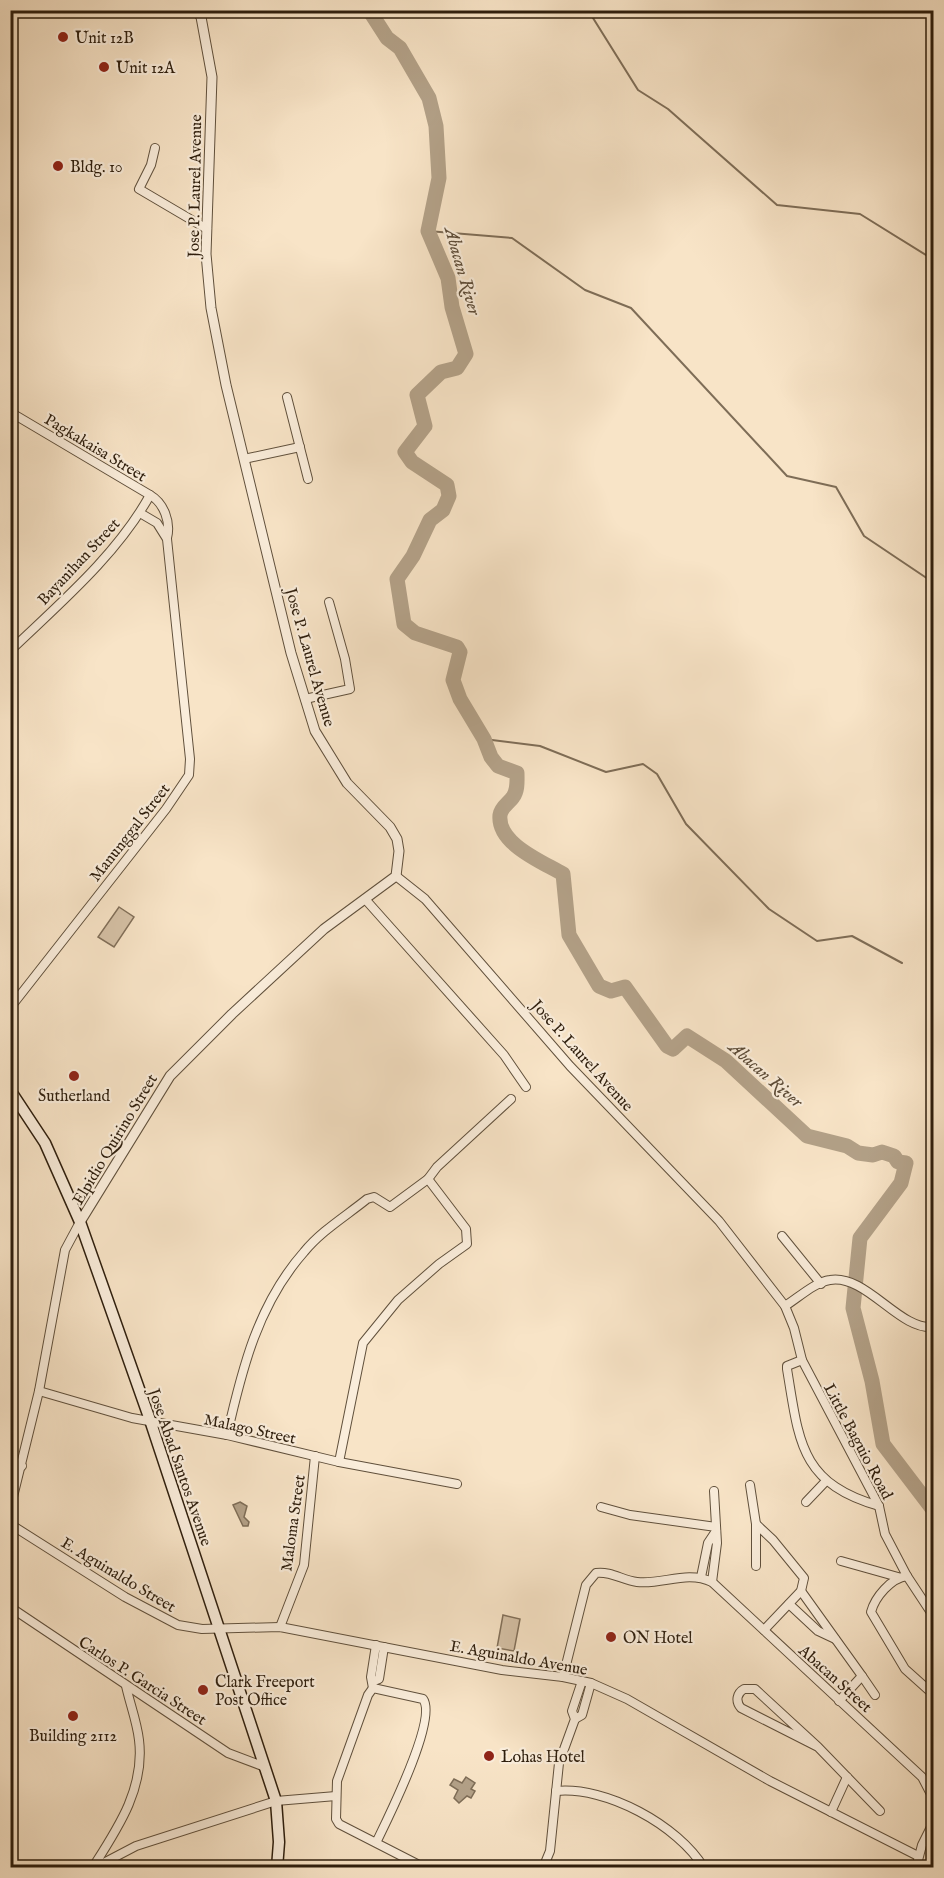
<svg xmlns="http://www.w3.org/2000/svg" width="944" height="1878" viewBox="0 0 944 1878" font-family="'IM FELL English',serif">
<rect width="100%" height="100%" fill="#f8e4c7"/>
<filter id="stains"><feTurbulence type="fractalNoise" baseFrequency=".00333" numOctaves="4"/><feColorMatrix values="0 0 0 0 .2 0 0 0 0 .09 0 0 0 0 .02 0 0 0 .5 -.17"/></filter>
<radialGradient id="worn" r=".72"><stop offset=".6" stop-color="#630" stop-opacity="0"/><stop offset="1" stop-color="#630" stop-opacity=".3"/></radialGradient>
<!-- green -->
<g fill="#d6c2a7" stroke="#82705a" stroke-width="1.5">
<polygon points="119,907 134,917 114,947 98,937"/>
<polygon points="503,1615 520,1619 514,1651 497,1648"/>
</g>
<!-- water -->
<g fill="#b3a188" stroke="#7e6d57" stroke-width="1.5">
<polygon points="240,1502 247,1506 244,1517 249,1522 248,1526 243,1526 233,1505"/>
<polygon points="466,1777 475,1783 471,1789 475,1791 471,1798 467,1796 459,1803 454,1798 458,1790 450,1785 454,1779 462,1783"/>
</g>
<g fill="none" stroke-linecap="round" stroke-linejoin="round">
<!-- stream -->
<g stroke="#7e6d57" stroke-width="2">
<polyline points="588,10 638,90 668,109 777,205 860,214 934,260"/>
<polyline points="428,231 512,238 585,290 631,308 787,476 836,487 864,536 934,583"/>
<polyline points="484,739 540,746 606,772 643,764 657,774 686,824 769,909 817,941 852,936 902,963"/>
</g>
<!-- river -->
<path stroke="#b3a188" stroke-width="15" d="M369,10L387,38L400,48L429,98L436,126L439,178L428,231L448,278L452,307L466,354L457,368L441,372L417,395L425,426L405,452L412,462L447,485L449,496L443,510L430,520L413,556L397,579L404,624L415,633L457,647L460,652L453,680L460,699L484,739L491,757L498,766L517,773C517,781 518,790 513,797C509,803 501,807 500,815C497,844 543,862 563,874L569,935L599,986L611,991L625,987L667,1046L673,1049L687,1036L726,1061L807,1136L847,1146L858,1153L873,1155L882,1152L894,1156L898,1162L906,1163L901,1183L860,1238L853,1308L872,1381L883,1444L934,1511"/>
<defs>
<g id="minor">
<polyline points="155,148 151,165 139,189 207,229"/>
<polyline points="287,397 308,479"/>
<path d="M10,412L150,495C117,555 59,604 10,651"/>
<polyline points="244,459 300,447"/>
<path d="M150,495C164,503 171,522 167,538"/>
<polyline points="305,699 350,689 345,659 329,602"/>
<polyline points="396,876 425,899 570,1066 719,1221 785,1306 794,1328 802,1360 879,1506 885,1534 907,1576 934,1617"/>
<polyline points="365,899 504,1055 526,1087"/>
<polyline points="10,1008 166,809 189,775 190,759 167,539 157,523 140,513"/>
<polyline points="428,1179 437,1167 511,1099"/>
<polyline points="782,1236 821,1284"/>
<path d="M785,1306C798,1298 815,1282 830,1280C867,1274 899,1331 934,1327"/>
<path d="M802,1360L787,1366V1369C799,1440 799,1483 879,1506"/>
<polyline points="39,1391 132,1418 227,1435 339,1462 457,1484"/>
<path d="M227,1435C242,1369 258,1304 304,1252C321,1231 346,1216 367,1199L374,1197L390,1207L428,1179L466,1229L467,1244L439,1264L398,1300L363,1343L339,1462"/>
<polyline points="10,1458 22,1466"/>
<polyline points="750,1485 756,1524 773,1540 804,1578 801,1591 764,1630"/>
<polyline points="806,1502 826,1481"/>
<polyline points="601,1507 630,1515 716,1527"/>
<polyline points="10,1509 39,1391 65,1250 80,1222"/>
<polyline points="10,1524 125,1597 178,1625 202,1629 280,1627 502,1670 563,1677 591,1683 627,1699 770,1781 918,1856"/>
<polyline points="841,1561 898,1577"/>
<polyline points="756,1566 756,1524"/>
<path d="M907,1576C891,1578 875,1597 871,1612L905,1669L934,1695"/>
<polyline points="701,1577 708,1543 716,1531"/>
<polyline points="712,1582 717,1543 714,1491"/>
<polyline points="801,1591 862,1676 839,1701"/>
<polyline points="789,1604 818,1631 835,1639"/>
<polyline points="10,1607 228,1753 265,1767"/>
<polyline points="280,1627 304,1565 315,1456"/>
<polyline points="862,1676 875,1695"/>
<path d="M563,1677L586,1585L596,1573C611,1571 622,1580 637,1582C663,1585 686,1570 712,1582L922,1777L934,1800"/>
<polyline points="374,1681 379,1679 384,1647"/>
<polyline points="373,1688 371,1677 376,1645"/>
<polyline points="575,1719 582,1715 591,1683"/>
<path d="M818,1747L741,1708C735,1701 737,1693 744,1689H755L818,1747L880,1811"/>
<path d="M556,1791C606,1786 678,1825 704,1868"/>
<polyline points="831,1812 847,1777"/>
<path d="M376,1843C387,1820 438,1719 423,1699L373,1688L368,1695L337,1781L336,1819L339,1824L425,1868"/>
<path d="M93,1867C118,1828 145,1788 139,1740C137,1722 130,1704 126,1686"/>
<polyline points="94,1868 136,1846 276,1801 336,1796"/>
<polyline points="543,1868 550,1851 559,1763 575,1719 572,1711 582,1681"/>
<polyline points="916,1868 922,1845 934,1821"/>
</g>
<polyline id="tertiary" points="80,1222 170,1076 232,1014 324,929 396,876 399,851 397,839 390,827 347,783 315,731 291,653 226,385 211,308 206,254 212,77 201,17 196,10"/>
<polyline id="secondary" points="10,1090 45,1143 80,1222 150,1420 276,1801 279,1842 277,1868"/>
</defs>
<!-- minor casing -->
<use href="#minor" stroke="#60503c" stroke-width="10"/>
<!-- tertiary casing -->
<use href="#tertiary" stroke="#60503c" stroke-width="11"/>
<!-- secondary casing -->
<use href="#secondary" stroke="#2e1e0d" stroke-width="13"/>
<!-- minor -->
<use href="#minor" stroke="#faeddb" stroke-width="8"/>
<!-- tertiary -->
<use href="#tertiary" stroke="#faeddb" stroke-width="9"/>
<!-- secondary -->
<use href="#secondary" stroke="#faeddb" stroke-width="10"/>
</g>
<!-- markers -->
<g fill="#8f2418" stroke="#faeddb" stroke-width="2">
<circle cx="63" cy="37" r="6"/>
<circle cx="104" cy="67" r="6"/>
<circle cx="58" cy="166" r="6"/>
<circle cx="74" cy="1076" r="6"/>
<circle cx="611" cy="1637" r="6"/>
<circle cx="203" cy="1690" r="6"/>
<circle cx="73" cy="1716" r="6"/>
<circle cx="489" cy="1756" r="6"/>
</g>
<g text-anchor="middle" stroke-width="4.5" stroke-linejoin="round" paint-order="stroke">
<!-- poi labels -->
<g font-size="16" fill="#2e1e0d" stroke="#faeddb" text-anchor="start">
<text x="75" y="43">Unit 12B</text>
<text x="116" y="73">Unit 12A</text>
<text x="70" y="172">Bldg. 10</text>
<text x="74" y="1101" text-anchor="middle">Sutherland</text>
<text x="623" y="1643">ON Hotel</text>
<text x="215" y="1687">Clark Freeport<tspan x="215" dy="18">Post Office</tspan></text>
<text x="73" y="1741" text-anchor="middle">Building 2112</text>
<text x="501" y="1762">Lohas Hotel</text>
</g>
<!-- street labels -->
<g font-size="16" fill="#2e1e0d" stroke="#faeddb">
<text transform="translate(194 186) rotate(-89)" y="6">Jose P. Laurel Avenue</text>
<text transform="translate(96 447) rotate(31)" y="6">Pagkakaisa Street</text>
<text transform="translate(78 561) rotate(-47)" y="6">Bayanihan Street</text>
<text transform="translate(311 657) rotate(74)" y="6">Jose P. Laurel Avenue</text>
<text transform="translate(129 832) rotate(-52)" y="6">Manunggal Street</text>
<text transform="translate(583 1055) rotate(48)" y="6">Jose P. Laurel Avenue</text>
<text transform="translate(114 1139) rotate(-59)" y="6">Elpidio Quirino Street</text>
<text transform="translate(250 1428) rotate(12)" y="6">Malago Street</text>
<text transform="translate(859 1441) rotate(62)" y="6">Little Baguio Road</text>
<text transform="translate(181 1467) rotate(71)" y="6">Jose Abad Santos Avenue</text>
<text transform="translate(292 1523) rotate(-82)" y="6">Maloma Street</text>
<text transform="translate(119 1574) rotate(31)" y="6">E. Aguinaldo Street</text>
<text transform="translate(519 1657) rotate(10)" y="6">E. Aguinaldo Avenue</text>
<text transform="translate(836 1678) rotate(42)" y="6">Abacan Street</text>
<text transform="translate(143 1680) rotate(33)" y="6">Carlos P. Garcia Street</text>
</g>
<!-- water labels -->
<g font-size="18" font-style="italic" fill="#5d4c38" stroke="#faeddb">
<text transform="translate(463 271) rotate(74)" y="6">Abacan River</text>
<text transform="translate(766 1074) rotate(41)" y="6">Abacan River</text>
</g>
</g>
<!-- margin -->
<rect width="944" height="1878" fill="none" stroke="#f8e4c7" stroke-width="36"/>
<rect x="12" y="12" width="920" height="1854" fill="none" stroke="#2e1e0d" stroke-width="3"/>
<rect x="18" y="18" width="908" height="1842" fill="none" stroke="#2e1e0d" stroke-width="1.5"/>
<rect width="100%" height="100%" filter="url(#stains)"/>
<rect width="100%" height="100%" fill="url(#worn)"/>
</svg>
